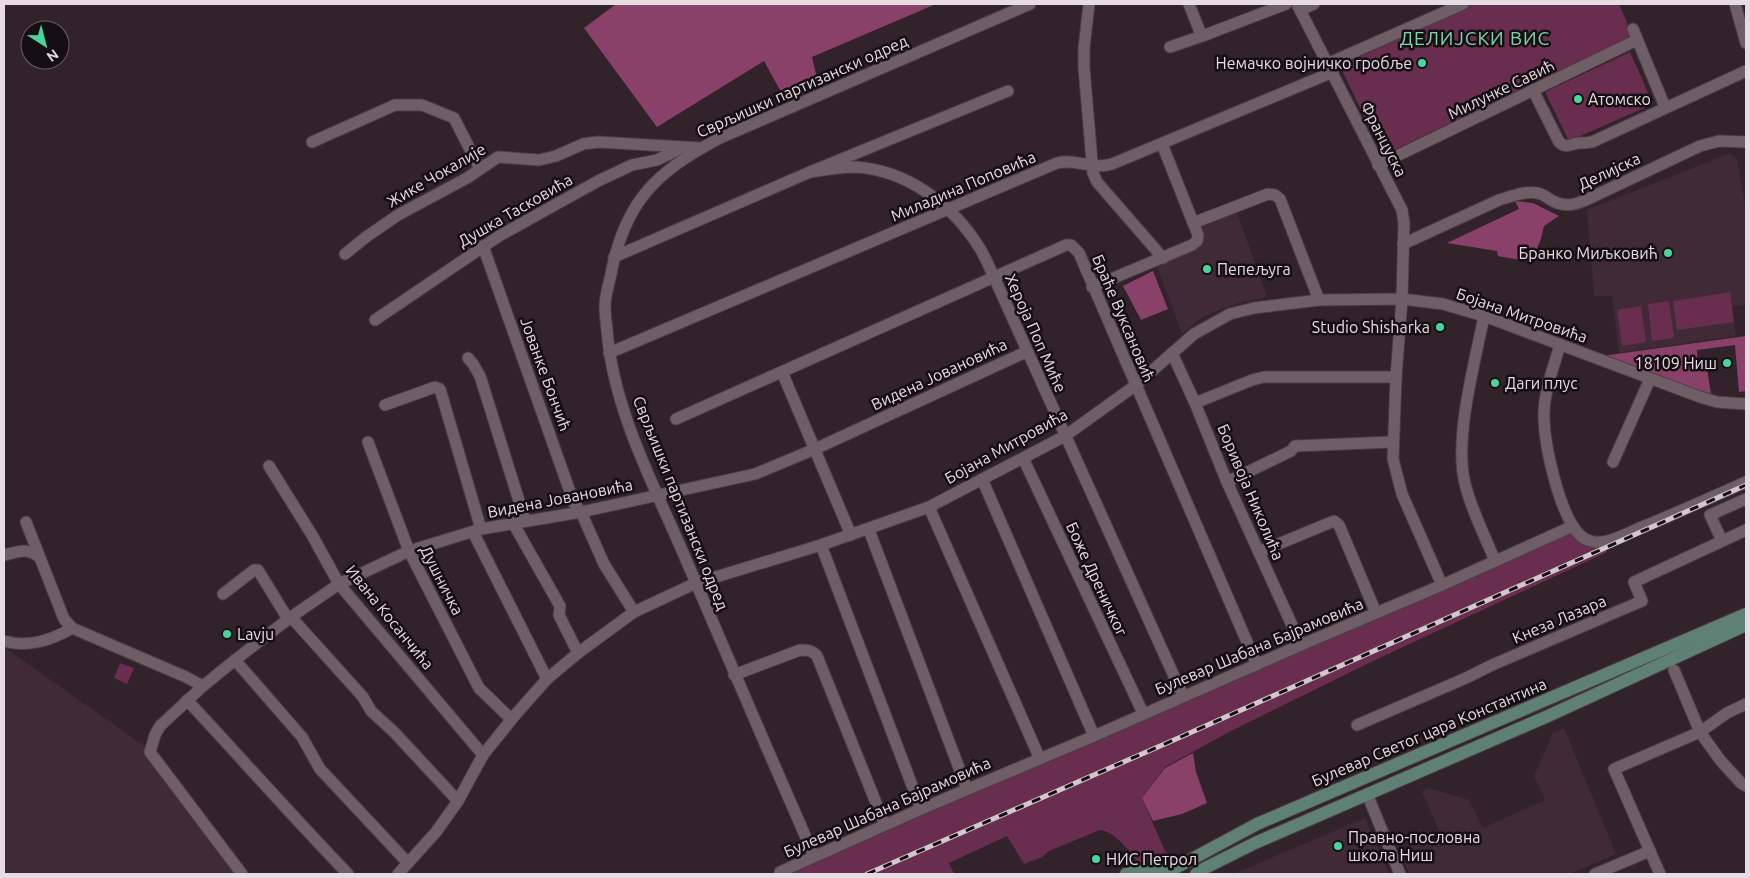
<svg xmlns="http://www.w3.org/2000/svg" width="1750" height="878" viewBox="0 0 1750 878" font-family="Ubuntu,sans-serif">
<rect width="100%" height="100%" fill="#32222a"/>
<!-- built -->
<g fill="#3f2a35">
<polygon points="1730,153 1737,159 1746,210 1746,305 1731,307 1736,336 1619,353 1612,296 1594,296 1587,210"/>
<polygon points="1235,207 1267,297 1242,302 1219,310 1200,319 1182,334 1155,261 1192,245 1193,223"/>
<polygon points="4,647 147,748 242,874 4,874"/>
<polygon points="1564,728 1616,854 1570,874 1409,874 1399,850 1440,833 1422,791 1429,788 1469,800 1483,828 1545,800 1534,776 1553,733"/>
<polygon points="1365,818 1389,874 1233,874"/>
</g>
<!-- green -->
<g fill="#692e4f">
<polygon points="1474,4 1619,4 1633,36 1383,155 1340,66"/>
<polygon points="1630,52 1653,104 1569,141 1545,92"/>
<polygon points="1730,292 1734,322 1677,330 1673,301"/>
<polygon points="1669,301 1674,338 1652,341 1648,304"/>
<polygon points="1641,306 1646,342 1622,346 1617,310"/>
<path d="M1573,527L1601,543L1607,552L1375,660L1231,731L1165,767L1142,798L1165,851L1174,858L1140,864C1130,853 1117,832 1100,830L1049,851L1042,857L1024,864L1007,836L949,863L954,874H778Z"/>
<polygon points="120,663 134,668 127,684 114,678"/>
</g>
<!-- forest -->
<g fill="#894169">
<polygon points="616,4 936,4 812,57 819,87 786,101 764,61 657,127 584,28"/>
<polygon points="1515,201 1533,203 1559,216 1544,226 1541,239 1531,262 1498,256 1497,251 1447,243 1519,209"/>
<polygon points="1153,271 1168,309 1141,320 1123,286"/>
<polygon points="1746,336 1746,391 1739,392 1735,345 1697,350 1698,368 1707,369 1711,394 1700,393 1602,356"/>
<polygon points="1193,753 1196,772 1207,803 1182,814 1153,821 1142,798 1165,768"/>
</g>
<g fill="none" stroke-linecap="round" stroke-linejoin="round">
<defs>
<g id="street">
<polyline points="1089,4 1084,48 1084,68 1093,173 1097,182 1163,258"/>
<polyline points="1189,4 1200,32 1205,35 1286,4"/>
<polyline points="1297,4 1402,210 1404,223 1402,299 1396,377 1393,459 1402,494 1442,585"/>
<polyline points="1735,4 1746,43"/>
<polyline points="1300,10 1314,4"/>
<polyline points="1633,29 1665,107"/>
<polyline points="1170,47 1205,35"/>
<polyline points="1329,63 1463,4"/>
<path d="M1533,90L1559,142C1567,149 1570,144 1579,143C1584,143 1587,143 1592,142L1746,71"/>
<polyline points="312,142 395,105 422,105 454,118 480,169"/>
<polyline points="1378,165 1637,40"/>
<path d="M810,172C824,170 840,167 855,167C907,170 952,204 979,247C985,256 989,267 994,277L1183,696"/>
<polyline points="1193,223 1268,194 1275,195 1280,199 1319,300"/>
<path d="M1403,244L1499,200C1511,196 1525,191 1537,193C1542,194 1547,197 1551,200C1565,208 1575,205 1588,199L1700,146L1719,141L1746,142"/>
<polyline points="483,246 574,503 581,512 604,564 634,612"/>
<polyline points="345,254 366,237 398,215 467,178 498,157 539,160 556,156 583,144 598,142 701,148"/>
<polyline points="614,257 810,172 1008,91"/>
<polyline points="1092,287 1192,245 1197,241 1198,235 1162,144"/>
<path d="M1484,316C1475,362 1455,434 1464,479C1469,505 1485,536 1495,561"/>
<polyline points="375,320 499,236 598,181 632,165 657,160 681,148"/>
<path d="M1560,345C1553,369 1543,394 1544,419C1545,448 1560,517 1581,536C1586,541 1596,543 1603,542C1616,540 1630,532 1642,527C1677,513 1712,497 1746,482"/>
<path d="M609,353L1057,163C1076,158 1093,170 1112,164L1333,72"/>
<polyline points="1172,353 1195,403 1227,482 1301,645"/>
<polyline points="468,358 473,364 480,376 525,520"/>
<polyline points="782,372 851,535"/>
<polyline points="1195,403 1252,380 1264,377 1396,377"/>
<polyline points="385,405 435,387 440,389 481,529"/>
<polyline points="676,419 1066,245 1071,245 1079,253 1257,665"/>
<polyline points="368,442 409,551 479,688 511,719"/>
<polyline points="1023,458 1143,713"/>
<polyline points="1613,462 1650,379"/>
<polyline points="269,466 312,535 339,584 483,755"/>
<polyline points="982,479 1094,736"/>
<polyline points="1227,482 1291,451 1295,446 1392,442"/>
<polyline points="929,507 1040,759"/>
<polyline points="26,522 64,619 72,628 186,677 203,686"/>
<polyline points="513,523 560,606 559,615 578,653"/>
<polyline points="869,530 967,789"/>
<polyline points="473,532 547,679"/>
<polyline points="1722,541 1710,515 1746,499"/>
<polyline points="821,545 921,809"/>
<polyline points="1259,552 1334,521 1339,525 1376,613"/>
<path d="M4,555C19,552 26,547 39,557"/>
<polyline points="223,594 254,570 258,570 288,619"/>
<polyline points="291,617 363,697 371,711 394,732 458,801"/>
<path d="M4,641C27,648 52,640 72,628"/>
<polyline points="235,660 302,737 320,769 408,863"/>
<polyline points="1674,670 1700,732 1720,760 1741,783 1746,786"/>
<path d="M734,675L800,650C807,650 812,650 817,656L885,825"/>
<path d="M187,700C241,758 293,817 348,874"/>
<polyline points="1357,725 1466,678 1492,665 1642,601 1634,582 1746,530"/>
<polyline points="1367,794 1400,874"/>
<path d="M814,856C770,756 727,655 684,555C653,483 613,409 607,330C606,322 605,314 605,306C605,295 609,284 611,274C625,201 656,172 720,138L1030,4"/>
<polyline points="780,872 921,809 1094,736 1301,645 1442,585 1573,526"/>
<polyline points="242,874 150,752 155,735 160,726 203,686 235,660 291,617 339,584 409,551 481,529 581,512 755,474 815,449 1026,352"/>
<polyline points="398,874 436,832 458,801 483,755 516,714 547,679 578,653 634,612 696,583 821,545 929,507 1065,436 1136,385 1194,334 1230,314 1254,308 1319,300 1402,299 1443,304 1484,316 1700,397 1717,402 1746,404"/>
<polyline points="1595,874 1650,851"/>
<polyline points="1660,874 1614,769 1700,732 1727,713 1746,704"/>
</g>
<g id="secondary">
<polyline points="1126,874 1142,871 1150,873 1177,867 1257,824 1746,614"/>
<polyline points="1196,874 1205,868 1255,843 1548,716 1746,625"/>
</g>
</defs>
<!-- street casing -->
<use href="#street" stroke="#4a3e44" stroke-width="13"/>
<!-- secondary casing -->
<use href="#secondary" stroke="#4a3e44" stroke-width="14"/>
<!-- street -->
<use href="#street" stroke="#705e66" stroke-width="11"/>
<!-- secondary -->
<use href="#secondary" stroke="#5f8075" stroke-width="12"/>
<defs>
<polyline id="rail" points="867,874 1183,736 1746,485"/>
</defs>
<!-- rail casing -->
<use href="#rail" stroke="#d2c7cc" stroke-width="5"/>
<!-- rail -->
<use href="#rail" stroke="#150e12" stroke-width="3" stroke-dasharray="9" stroke-linecap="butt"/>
</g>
<!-- markers -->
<g fill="#47d49d" stroke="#150e12" stroke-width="2">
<circle cx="1422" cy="63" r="5"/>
<circle cx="1578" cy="99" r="5"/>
<circle cx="1668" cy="253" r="5"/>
<circle cx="1207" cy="269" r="5"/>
<circle cx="1440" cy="327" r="5"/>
<circle cx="1727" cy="363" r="5"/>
<circle cx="1495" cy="383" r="5"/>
<circle cx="227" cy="634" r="5"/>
<circle cx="1338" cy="846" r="5"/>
<circle cx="1096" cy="859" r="5"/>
</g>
<g text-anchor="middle" stroke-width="5" stroke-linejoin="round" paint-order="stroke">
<!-- poi labels -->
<g font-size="16" fill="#e7dce1" stroke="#150e12" text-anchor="start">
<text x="1412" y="69" text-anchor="end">Немачко војничко гробље</text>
<text x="1588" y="105">Атомско</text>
<text x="1658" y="259" text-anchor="end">Бранко Миљковић</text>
<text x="1217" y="275">Пепељуга</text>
<text x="1430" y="333" text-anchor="end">Studio Shisharka</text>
<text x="1717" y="369" text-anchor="end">18109 Ниш</text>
<text x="1505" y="389">Даги плус</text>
<text x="237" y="640">Lavju</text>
<text x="1348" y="843">Правно-пословна<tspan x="1348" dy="18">школа Ниш</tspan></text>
<text x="1106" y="865">НИС Петрол</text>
</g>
<!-- street labels -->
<g font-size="16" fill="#e7dce1" stroke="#150e12">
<text transform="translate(802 86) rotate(-24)" y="6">Сврљишки партизански одред</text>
<text transform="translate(1501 89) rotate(-26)" y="6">Милунке Савић</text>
<text transform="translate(1384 139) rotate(63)" y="6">Француска</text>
<text transform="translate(1609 171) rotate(-25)" y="6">Делијска</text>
<text transform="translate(436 175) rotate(-30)" y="6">Жике Чокалије</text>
<text transform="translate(963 186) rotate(-23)" y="6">Миладина Поповића</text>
<text transform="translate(515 210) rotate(-30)" y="6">Душка Тасковића</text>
<text transform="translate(1522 315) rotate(19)" y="6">Бојана Митровића</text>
<text transform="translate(1124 318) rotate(67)" y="6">Браће Вуксановић</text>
<text transform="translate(1036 333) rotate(66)" y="6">Хероја Поп Миће</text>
<text transform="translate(546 374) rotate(70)" y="6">Јованке Бончић</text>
<text transform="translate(939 374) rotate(-25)" y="6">Видена Јовановића</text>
<text transform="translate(1006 446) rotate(-29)" y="6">Бојана Митровића</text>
<text transform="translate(1251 492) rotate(67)" y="6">Боривоја Николића</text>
<text transform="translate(560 498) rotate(-11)" y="6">Видена Јовановића</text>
<text transform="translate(681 503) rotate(68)" y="6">Сврљишки партизански одред</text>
<text transform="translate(1097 579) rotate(65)" y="6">Боже Дреничког</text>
<text transform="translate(442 580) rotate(63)" y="6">Душничка</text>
<text transform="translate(390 617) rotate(51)" y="6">Ивана Косанчића</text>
<text transform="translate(1559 619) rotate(-23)" y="6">Кнеза Лазара</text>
<text transform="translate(1259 646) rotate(-23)" y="6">Булевар Шабана Бајрамовића</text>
<text transform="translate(1429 732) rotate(-23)" y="6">Булевар Светог цара Константина</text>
<text transform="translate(887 807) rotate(-24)" y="6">Булевар Шабана Бајрамовића</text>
</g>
<!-- quarter labels -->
<g font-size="19" letter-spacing="1" fill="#7ed3ac" stroke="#150e12">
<text x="1475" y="45">ДЕЛИЈСКИ ВИС</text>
</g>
</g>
<!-- border -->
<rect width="1750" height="878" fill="none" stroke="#e7dce1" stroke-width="10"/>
<!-- north arrow -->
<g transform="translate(45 45) rotate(144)"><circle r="24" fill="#150e12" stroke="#696065"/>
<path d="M0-4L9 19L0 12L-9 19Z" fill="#47d49d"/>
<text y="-8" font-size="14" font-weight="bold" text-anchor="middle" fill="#e7dce1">N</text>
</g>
</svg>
